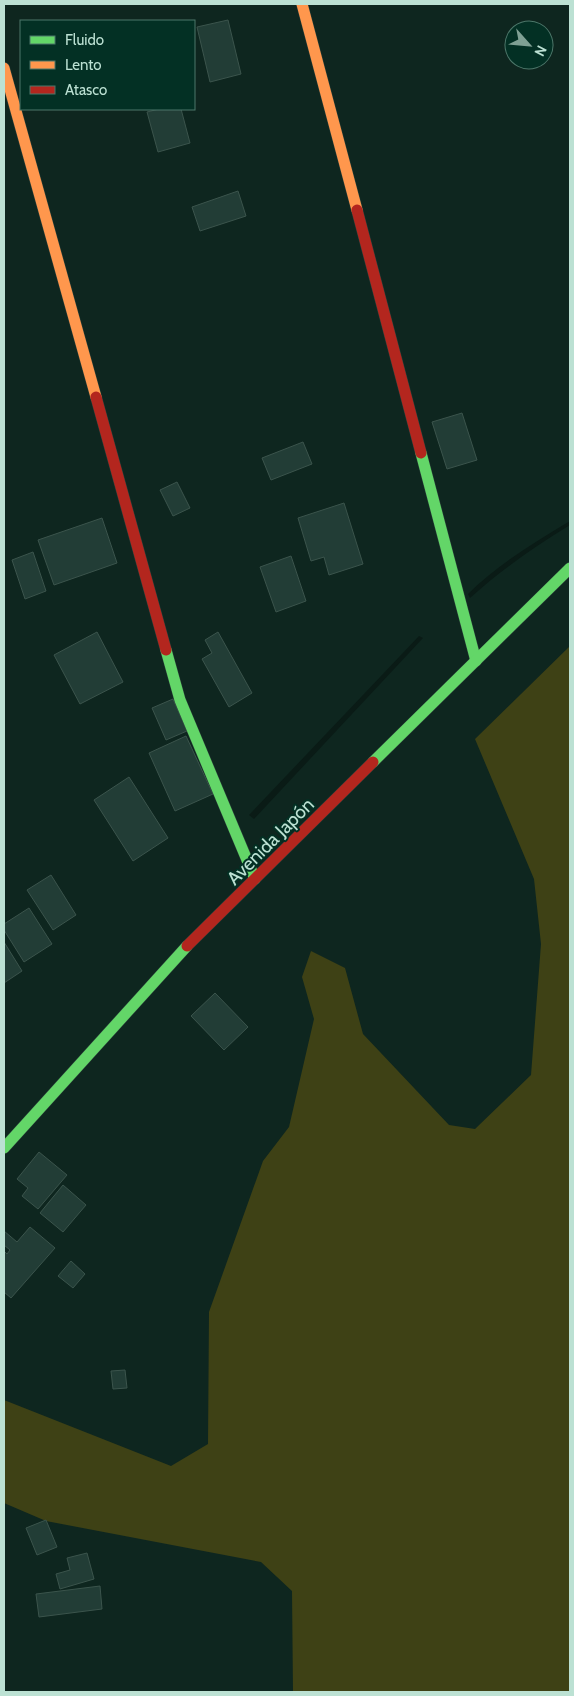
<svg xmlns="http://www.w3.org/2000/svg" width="574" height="1696" viewBox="0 0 574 1696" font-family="Cabin,sans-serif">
<rect width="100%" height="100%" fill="#0e261f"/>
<!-- green -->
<polygon fill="#3e4115" points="570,646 570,1692 293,1692 292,1591 261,1562 46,1521 4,1503 4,1400 171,1466 208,1444 209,1312 263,1161 289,1127 314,1019 302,977 311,951 345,968 363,1034 449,1125 475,1129 531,1075 541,944 534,879 475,739"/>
<!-- water -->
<g fill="#0a1b16">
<path d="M570,521V525C534,547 501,570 470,598L468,594C498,564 534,543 570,521Z"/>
<polygon points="419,636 423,638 254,819 249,815"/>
</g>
<!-- building -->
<g fill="#223d36" stroke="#3b544c">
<polygon points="228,20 241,74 210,82 197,27"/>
<polygon points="159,109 181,109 190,143 158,152 147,112"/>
<polygon points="238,191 246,216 200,231 192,207"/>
<polygon points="462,413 477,460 447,469 432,422"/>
<polygon points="303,442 312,464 271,480 262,458"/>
<polygon points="177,482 190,508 173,516 160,490"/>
<polygon points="344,503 363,564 329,575 324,557 311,561 298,518"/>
<polygon points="102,518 117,563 54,585 38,540"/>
<polygon points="33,552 46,591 25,599 12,560"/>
<polygon points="291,556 306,601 276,612 260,567"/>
<polygon points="97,632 123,682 80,704 54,655"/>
<polygon points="218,632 252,693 229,707 202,659 212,653 205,640"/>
<polygon points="173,699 187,731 166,740 152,708"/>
<polygon points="186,736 213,794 175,811 149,753"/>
<polygon points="129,777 168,838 133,861 94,800"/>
<polygon points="51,875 76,915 53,930 27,890"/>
<polygon points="29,908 52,944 24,962 4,930 4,924"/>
<polygon points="4,942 22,971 4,983"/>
<polygon points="215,993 248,1027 224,1050 191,1016"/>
<polygon points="39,1152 67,1175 38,1209 22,1196 28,1188 17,1179"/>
<polygon points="63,1185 86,1205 63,1232 40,1213"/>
<polygon points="30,1227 55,1248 11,1298 4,1292 4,1251 7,1254 10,1250 4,1245 4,1231 17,1242"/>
<polygon points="71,1261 85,1274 73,1288 58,1276"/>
<polygon points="125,1370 127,1388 113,1389 111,1371"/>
<polygon points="46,1520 57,1547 37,1555 26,1528"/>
<polygon points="87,1553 94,1579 60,1589 56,1574 70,1570 67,1558"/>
<polygon points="100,1586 102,1609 39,1617 36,1594"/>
</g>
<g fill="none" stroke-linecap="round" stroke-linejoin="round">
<defs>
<g id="fast">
<polyline points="421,453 476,661"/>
<polyline points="166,650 180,700 255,879"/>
<polyline points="373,762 570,568"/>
<polyline points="4,1148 187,946"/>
</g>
<g id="slow">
<polyline points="302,4 357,210"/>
<polyline points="4,68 96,397"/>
</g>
<g id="jam">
<polyline points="357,210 421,453"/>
<polyline points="96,397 166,650"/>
<polyline points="187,946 373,762"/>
</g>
</defs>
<!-- fast casing -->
<use href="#fast" stroke="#2c413b" stroke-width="12"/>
<!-- slow casing -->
<use href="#slow" stroke="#2c413b" stroke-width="12"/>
<!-- jam casing -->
<use href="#jam" stroke="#2c413b" stroke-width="12"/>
<!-- fast -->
<use href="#fast" stroke="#63d668" stroke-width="11"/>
<!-- slow -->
<use href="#slow" stroke="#ff974d" stroke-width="11"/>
<!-- jam -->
<use href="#jam" stroke="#b3261e" stroke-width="11"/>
</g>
<g text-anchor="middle" stroke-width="4" stroke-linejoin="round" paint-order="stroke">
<!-- street labels -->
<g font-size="19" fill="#bce1d3" stroke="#033024">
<text transform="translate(270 841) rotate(-45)" y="7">Avenida Japón</text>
</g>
</g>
<!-- border -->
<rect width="574" height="1696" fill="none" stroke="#bce1d3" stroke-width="10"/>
<!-- legend -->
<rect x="20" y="20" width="175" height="90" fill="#033024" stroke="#4d776a"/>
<rect x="30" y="36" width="25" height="8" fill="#63d668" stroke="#4d776a"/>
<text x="65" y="45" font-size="15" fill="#bce1d3">Fluido</text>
<rect x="30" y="61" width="25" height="8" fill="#ff974d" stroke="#4d776a"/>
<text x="65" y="70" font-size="15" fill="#bce1d3">Lento</text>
<rect x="30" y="86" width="25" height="8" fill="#b3261e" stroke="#4d776a"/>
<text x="65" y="95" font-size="15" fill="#bce1d3">Atasco</text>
<!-- north arrow -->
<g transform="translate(529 45) rotate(117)"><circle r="24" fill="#033024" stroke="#4d776a"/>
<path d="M0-4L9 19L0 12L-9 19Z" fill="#7fa094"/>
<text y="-8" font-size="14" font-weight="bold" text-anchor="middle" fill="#bce1d3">N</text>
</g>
</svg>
